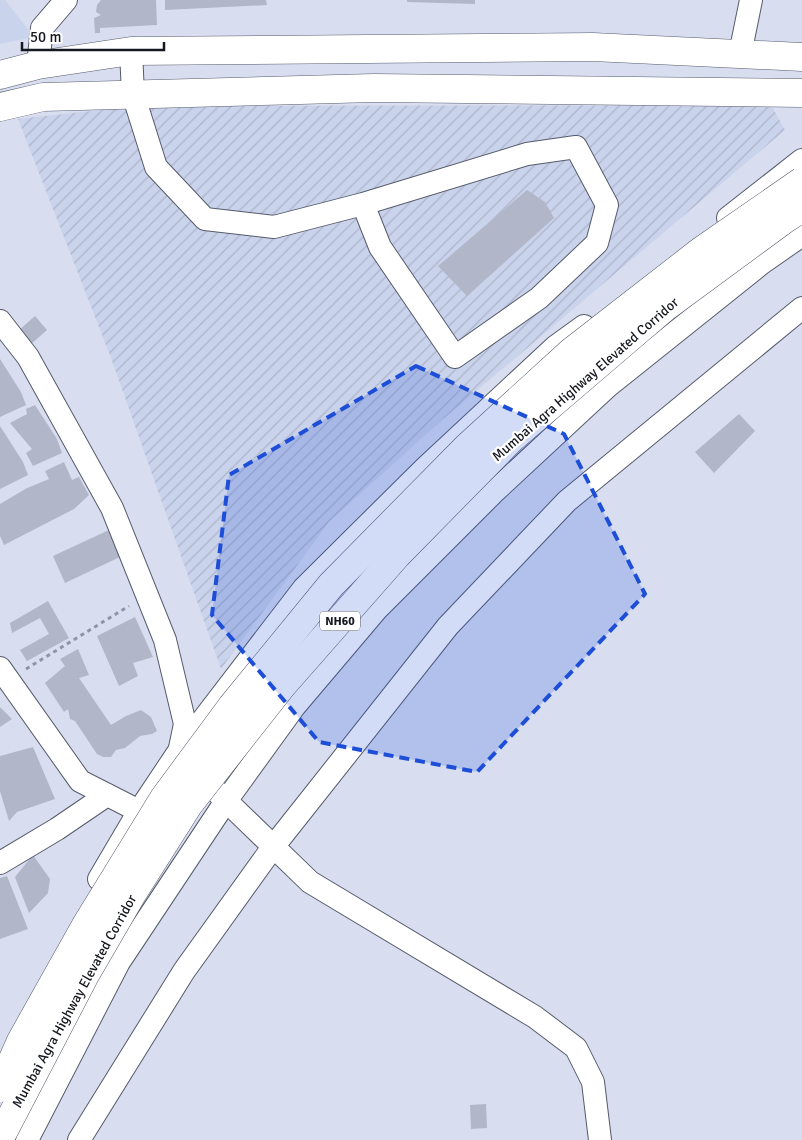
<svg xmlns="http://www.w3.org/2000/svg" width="802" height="1140" viewBox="0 0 802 1140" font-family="Signika,sans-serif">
<defs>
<pattern id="industrial-furrows" width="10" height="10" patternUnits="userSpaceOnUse" patternTransform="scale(1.25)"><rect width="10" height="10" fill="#cad3ec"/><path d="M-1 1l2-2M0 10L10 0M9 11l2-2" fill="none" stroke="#adb4ca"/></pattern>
</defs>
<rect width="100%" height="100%" fill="#d8def0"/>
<!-- built -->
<polygon fill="#cad3ec" points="0,0 5,0 34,37 0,44"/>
<!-- industrial -->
<polygon fill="url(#industrial-furrows)" points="771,105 785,130 442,420 329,522 221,669 111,358 18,119 137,106"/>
<!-- building -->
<g fill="#b1b7c9">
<polygon points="101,0 156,0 157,25 100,28 100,33 95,33 94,18 101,15 96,12 97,5"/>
<polygon points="165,0 266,0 267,5 165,10"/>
<polygon points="407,0 475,0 475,4 407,2"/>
<polygon points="527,190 545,202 554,218 467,296 438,266"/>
<polygon points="35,316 47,330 30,345 18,331"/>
<polygon points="0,359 21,392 26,405 0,417"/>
<polygon points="35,405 57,439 62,453 33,466 26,453 32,449 10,423 27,414 26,409"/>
<polygon points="739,414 755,431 714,473 695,452"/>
<polygon points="0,426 23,462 28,475 0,489"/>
<polygon points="64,462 72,480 79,477 89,495 74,509 4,545 0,536 0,504 27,488 49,479 45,471"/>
<polygon points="109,530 122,556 65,583 53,556"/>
<polygon points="48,601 69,638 27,661 20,650 49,634 40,618 12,633 10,623"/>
<polygon points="135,617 153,657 133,663 138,676 119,686 97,636"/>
<polygon points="78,649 89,675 79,678 111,725 126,716 141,710 151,717 157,731 152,734 140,736 125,748 116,750 111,757 103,757 97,754 75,721 70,719 68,709 64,712 45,683 65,666 60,659"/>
<polygon points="0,707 12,719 0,727"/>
<polygon points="33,747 55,799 17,812 9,821 0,791 0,756"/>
<polygon points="33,855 50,879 48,893 29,913 15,877"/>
<polygon points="7,876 28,929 0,939 0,878"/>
<polygon points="486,1104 487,1128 471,1129 470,1105"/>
</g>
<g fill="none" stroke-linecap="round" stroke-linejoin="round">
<defs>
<g id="minor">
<polyline points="131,51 133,94 156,167 205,219 274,227 363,204 527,154 576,147 607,205 597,243 539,298 455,357 380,247 363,204"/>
<polyline points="740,54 751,0"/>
<polyline points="38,65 42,28 66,0"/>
<polyline points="728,218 802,160"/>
<polyline points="0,321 28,357 112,508 165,640 185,724 180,748"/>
<polyline points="0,668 80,781 139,811"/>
<polyline points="215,790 310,882 535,1017 576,1048 593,1082 600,1140"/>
<polyline points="0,863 57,829 107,795"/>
<polyline points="99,879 139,811 179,751 304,588 425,468 555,347 584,326"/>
<polyline points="27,1140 119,962 226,801 294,707 377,609 494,492 607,387 762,263 802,235"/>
<polyline points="79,1140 184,971 273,847 448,626 567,501 802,308"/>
</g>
<g id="major">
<polyline points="0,75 38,65 131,51 593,47 802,57"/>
<polyline points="0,107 43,97 374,88 802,93"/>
</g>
</defs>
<!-- minor casing -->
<use href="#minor" stroke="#565b6b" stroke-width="24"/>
<!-- major casing -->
<use href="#major" stroke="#565b6b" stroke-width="29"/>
<!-- path -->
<polyline stroke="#9095a3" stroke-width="3" stroke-dasharray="4 4" stroke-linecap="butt" points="26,669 129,606"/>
<!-- minor -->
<use href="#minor" stroke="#fff" stroke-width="22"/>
<!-- major -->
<use href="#major" stroke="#fff" stroke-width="28"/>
<defs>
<g id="highway-bridge">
<polyline points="0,1088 21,1041 86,925 164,798 232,706 331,585 467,447 571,352 701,251 802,181"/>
<polyline points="0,1138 85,975 132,894 189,804 281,687 397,555 512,438 664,308 785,219 802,208"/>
</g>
</defs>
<!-- highway-bridge casing -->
<use href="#highway-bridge" stroke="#565b6b" stroke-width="29" stroke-linecap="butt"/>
<!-- highway-bridge -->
<use href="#highway-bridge" stroke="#fff" stroke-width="28"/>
</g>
<!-- marked area -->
<path fill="#1d4ed8" fill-opacity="0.2" stroke="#1d4ed8" stroke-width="4" stroke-dasharray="10 6" stroke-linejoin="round" d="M416,366L564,434L645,594L477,772L319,742L212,615L229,475Z"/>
<g text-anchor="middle" stroke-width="4.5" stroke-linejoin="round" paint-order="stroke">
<!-- shield labels -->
<rect fill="#fff" stroke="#5c5d62" stroke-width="1" x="320" y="611.5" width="40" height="19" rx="4"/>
<g font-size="12" font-weight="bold" fill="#16181f">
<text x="340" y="625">NH60</text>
</g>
<!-- street labels -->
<g font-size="14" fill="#16181f" stroke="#fff">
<text transform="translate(585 379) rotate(-41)" y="5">Mumbai Agra Highway Elevated Corridor</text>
<text transform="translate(74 1001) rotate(-61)" y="5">Mumbai Agra Highway Elevated Corridor</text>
</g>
</g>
<!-- scale -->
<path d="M22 42v8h142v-8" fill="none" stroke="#16181f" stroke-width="2.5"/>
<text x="30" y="42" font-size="15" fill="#16181f" stroke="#ffffff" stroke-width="4" paint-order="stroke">50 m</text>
</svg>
